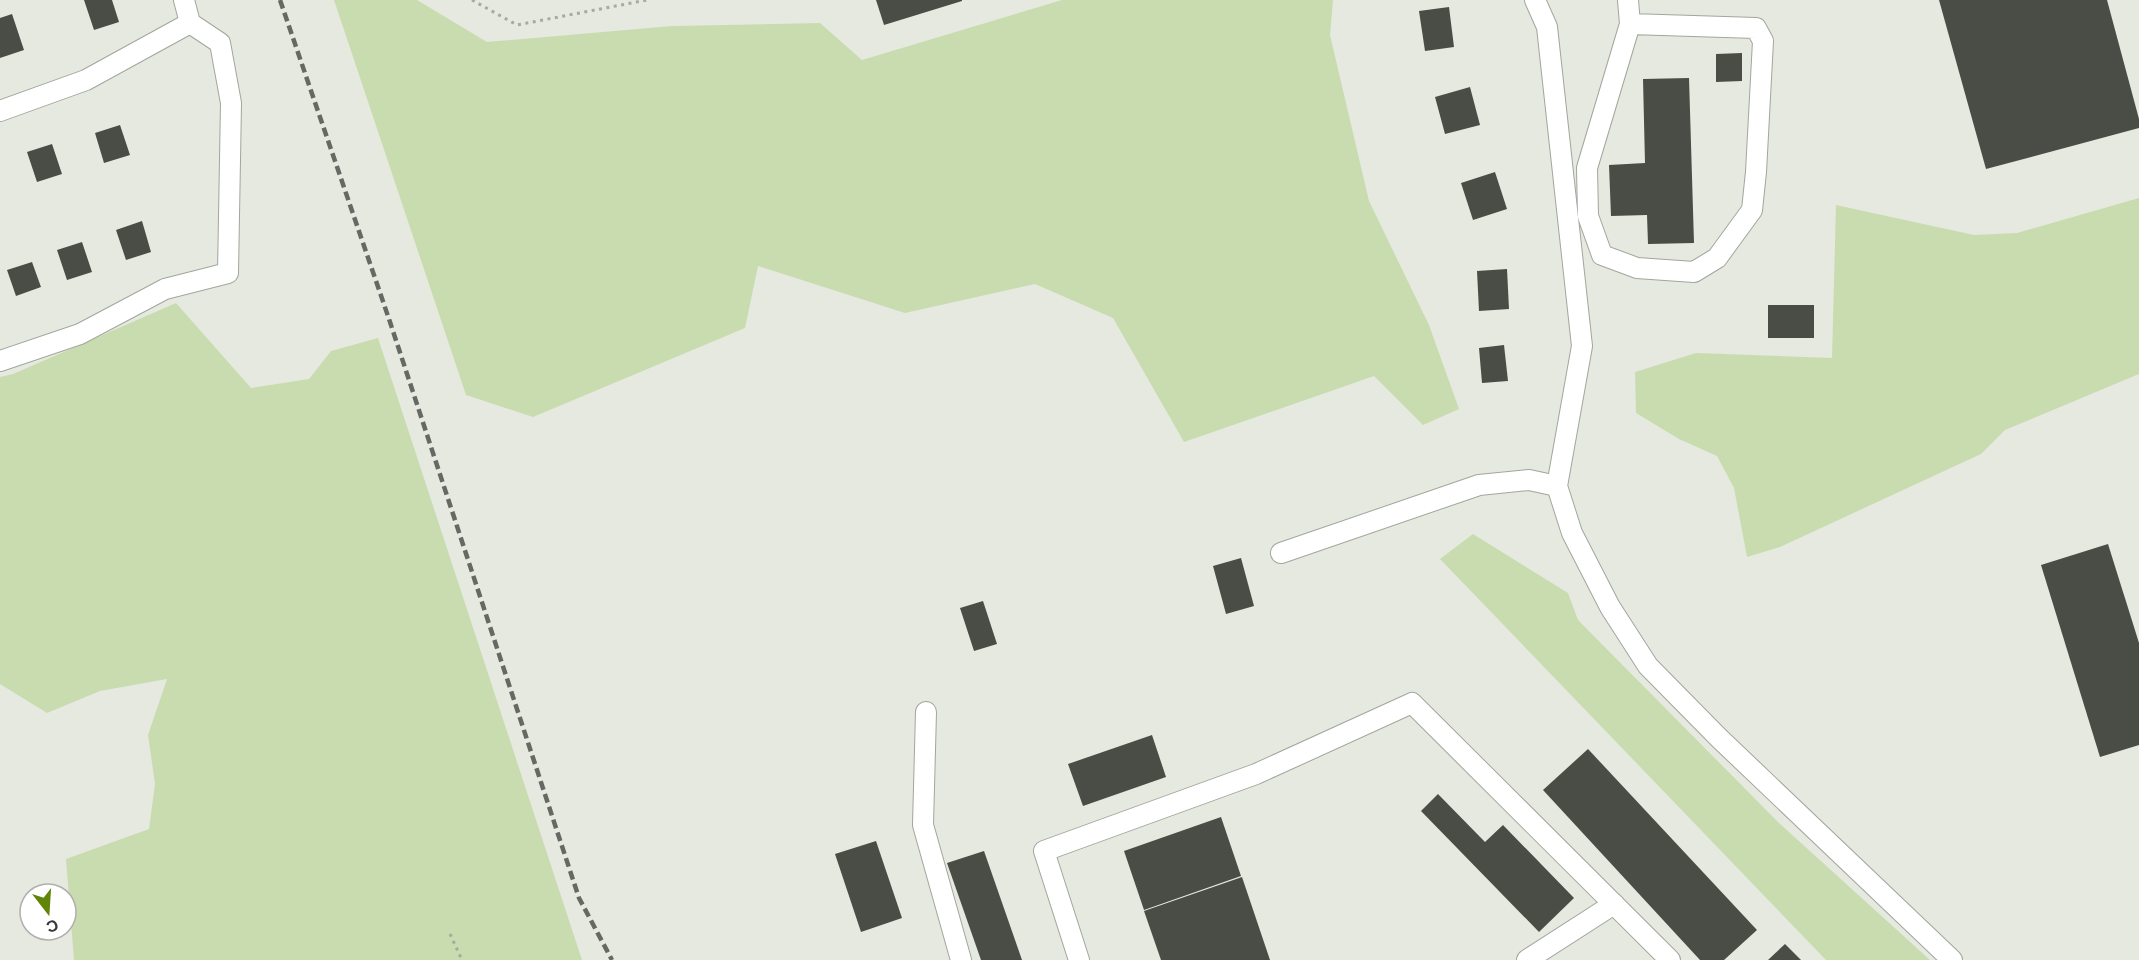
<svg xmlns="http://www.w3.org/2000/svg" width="2139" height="960" viewBox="0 0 2139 960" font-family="Barlow,sans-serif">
<rect width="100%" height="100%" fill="#e5e9e0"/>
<!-- green -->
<g fill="#c9dcb0">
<polygon points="334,0 417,0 487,42 672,26 820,23 862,60 1062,0 1333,0 1330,35 1369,201 1429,325 1459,409 1423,425 1374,376 1184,442 1113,318 1035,284 905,313 758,266 745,328 533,417 466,395"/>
<polygon points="2139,198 2139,374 2005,430 1981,454 1780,547 1747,557 1734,488 1717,456 1679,439 1636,413 1635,372 1696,353 1832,358 1836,205 1974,235 2017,233"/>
<polygon points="176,303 251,388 309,379 331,351 378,338 582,960 74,960 66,859 149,829 155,784 148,735 167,679 100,691 47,713 0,684 0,377 13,374"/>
<polygon points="1473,534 1568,593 1578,620 1779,823 1930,960 1826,960 1440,559"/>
</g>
<!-- building -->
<g fill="#494d45">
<polygon points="84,0 112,0 119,22 94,30"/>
<polygon points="876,0 962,0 962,1 884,25"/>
<polygon points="1939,0 2107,0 2139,119 2139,128 1986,169"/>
<polygon points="1449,7 1454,47 1425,51 1419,11"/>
<polygon points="12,14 24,50 0,58 0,18"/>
<polygon points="1742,53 1742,81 1716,82 1716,54"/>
<polygon points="1689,78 1694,243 1648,244 1647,215 1611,216 1609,165 1645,163 1643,79"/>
<polygon points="1470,87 1480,125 1445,134 1435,97"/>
<polygon points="120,125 130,155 104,163 95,133"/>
<polygon points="52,144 62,174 37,182 27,152"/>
<polygon points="1495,172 1507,209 1473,220 1461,183"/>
<polygon points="142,221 151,252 126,260 116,230"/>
<polygon points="82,242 92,272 67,280 57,250"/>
<polygon points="32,262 41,287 16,296 7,270"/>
<polygon points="1507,269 1509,309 1479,311 1477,271"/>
<rect x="1768" y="305" width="46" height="33"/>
<polygon points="1504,345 1508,381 1482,383 1479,348"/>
<polygon points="2108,544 2139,643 2139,745 2100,757 2041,565"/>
<polygon points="1241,558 1254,606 1226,614 1213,566"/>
<polygon points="983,601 997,644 974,651 960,608"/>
<polygon points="1152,735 1166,777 1083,806 1068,764"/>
<polygon points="1588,749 1757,930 1724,960 1700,960 1543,790"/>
<polygon points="1438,794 1485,842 1503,825 1574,898 1539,932 1421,811"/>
<polygon points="1221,817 1241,876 1144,910 1124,851"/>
<polygon points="876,841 902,918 861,932 835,854"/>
<polygon points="984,851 1022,960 981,960 947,863"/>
<polygon points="1242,877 1270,960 1161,960 1144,911"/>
<polygon points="1785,944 1801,960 1768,960"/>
</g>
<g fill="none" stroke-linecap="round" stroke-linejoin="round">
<defs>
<g id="minor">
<polyline points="1535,0 1547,27 1582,346 1557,486 1572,533 1610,607 1648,666 1719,738 1952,960"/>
<polyline points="1628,0 1630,24 1587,168 1588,216 1602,255 1637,268 1694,272 1717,258 1752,210 1756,172 1763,41 1756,28 1630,24"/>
<polyline points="0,111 86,80 190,23"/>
<polyline points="0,361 80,334 165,289 228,273 231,103 220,43 190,23 184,0"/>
<polyline points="1281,553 1479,485 1529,480 1557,486"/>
<polyline points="926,712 923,825 961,960"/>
<polyline points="1079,960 1044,851 1256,774 1412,703 1670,960"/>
<polyline points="1527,960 1614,904"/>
</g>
</defs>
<!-- minor casing -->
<use href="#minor" stroke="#a2a69d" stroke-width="22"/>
<!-- path -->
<g stroke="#a7aaa3" stroke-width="3" stroke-dasharray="3 4.5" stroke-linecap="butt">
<polyline points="472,0 517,25 647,0"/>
<polyline points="450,934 462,960"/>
</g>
<!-- minor -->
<use href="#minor" stroke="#fff" stroke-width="20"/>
<!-- rail -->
<polyline stroke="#666963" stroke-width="4.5" stroke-dasharray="9 4.5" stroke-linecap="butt" points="280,0 390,322 579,898 612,960"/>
</g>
<!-- north arrow -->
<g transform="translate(48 912) rotate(163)"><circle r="28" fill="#ffffff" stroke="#afb0ae" stroke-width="1.5"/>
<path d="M0-4.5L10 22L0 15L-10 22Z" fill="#608508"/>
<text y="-9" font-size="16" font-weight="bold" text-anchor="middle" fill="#373935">С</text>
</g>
</svg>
